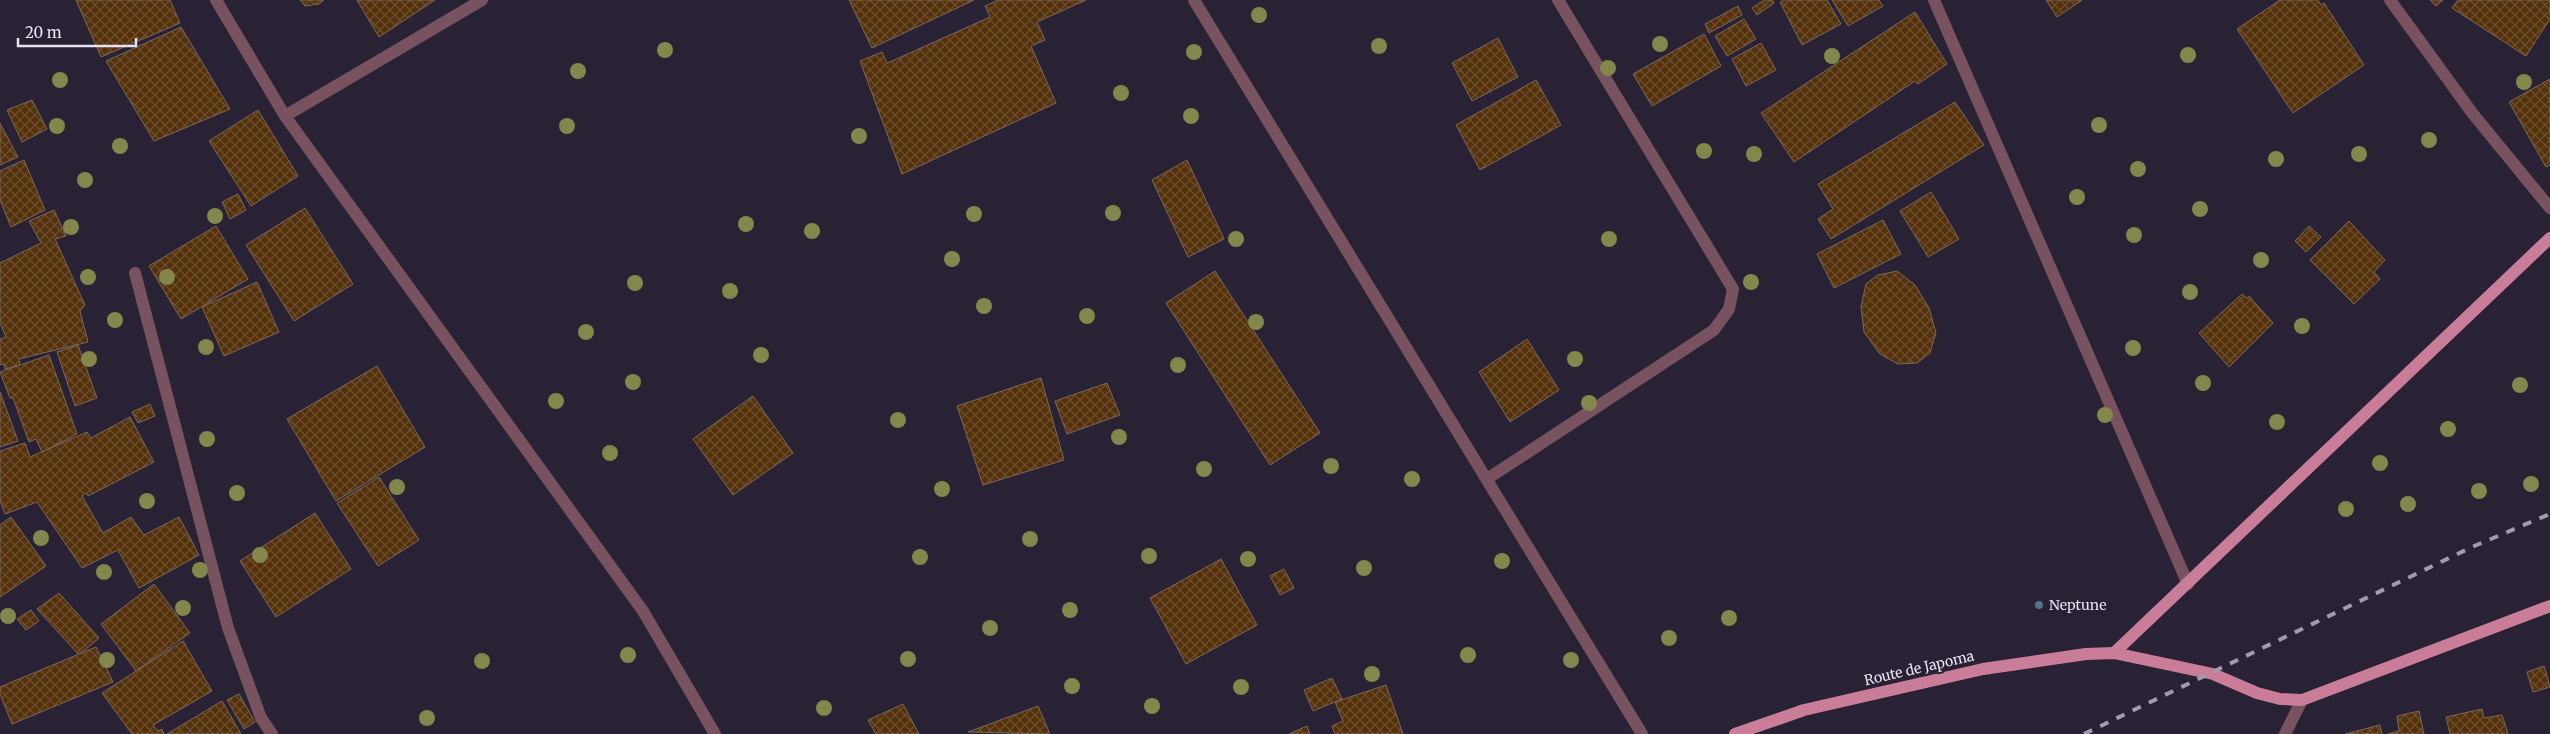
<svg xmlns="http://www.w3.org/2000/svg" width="2550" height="734" viewBox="0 0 2550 734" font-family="Merriweather,serif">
<defs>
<pattern id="building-cross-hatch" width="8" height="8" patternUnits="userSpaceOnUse" patternTransform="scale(1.25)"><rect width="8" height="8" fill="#54310b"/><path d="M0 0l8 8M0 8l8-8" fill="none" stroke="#6d4f2f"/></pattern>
</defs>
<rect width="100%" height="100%" fill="#292134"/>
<!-- building -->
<g fill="url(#building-cross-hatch)" stroke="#7d6858">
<polygon points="76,0 170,0 180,23 101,57"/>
<polygon points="300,0 324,0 319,4 305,6"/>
<polygon points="357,0 435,0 379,37"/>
<polygon points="849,0 974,0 872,48"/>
<polygon points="998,0 1086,0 1037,22 1045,40 1031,46 1056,103 902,174 860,61 882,52 887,63 892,61 990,17 985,6"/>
<polygon points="1764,0 1772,0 1774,3 1757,15 1752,8"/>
<polygon points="1784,0 1827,0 1841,24 1802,45 1780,2"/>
<polygon points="1832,0 1879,0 1883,6 1848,26"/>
<polygon points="2046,0 2082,0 2057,17"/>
<polygon points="2280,0 2318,0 2321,5 2324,3 2364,65 2293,113 2237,29"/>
<polygon points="2430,0 2443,0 2436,6"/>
<polygon points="2458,0 2550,0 2550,19 2526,56 2452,8"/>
<polygon points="1738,6 1742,15 1709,33 1705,24"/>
<polygon points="1915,12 1947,64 1918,84 1915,81 1794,162 1761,113"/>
<polygon points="1744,19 1756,39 1727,56 1715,36"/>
<polygon points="181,27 230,109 154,141 106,61"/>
<polygon points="1704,34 1721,66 1652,106 1633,74"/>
<polygon points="1498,38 1518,77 1472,101 1452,63"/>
<polygon points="1761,43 1776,70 1746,86 1732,59"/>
<polygon points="2550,79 2550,165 2546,167 2509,102"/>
<polygon points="1536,80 1561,125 1480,170 1456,125"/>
<polygon points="32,100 47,129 22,142 7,110"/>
<polygon points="1955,102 1984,145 1831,239 1818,219 1833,209 1818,184"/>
<polygon points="258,110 298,176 251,206 209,141"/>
<polygon points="0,123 18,157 0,165"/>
<polygon points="24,160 45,210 11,227 0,200 0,171"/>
<polygon points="1187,160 1224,239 1188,257 1152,180"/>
<polygon points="1931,192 1959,239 1928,257 1900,211"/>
<polygon points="238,194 246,210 230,219 222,202"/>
<polygon points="305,208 353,284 294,321 246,245"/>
<polygon points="54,210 66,236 55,239 85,305 80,311 88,342 19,359 20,365 5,369 4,364 0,365 0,339 6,337 0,323 0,263 41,243 29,221"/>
<polygon points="1883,220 1901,254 1834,288 1817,254"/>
<polygon points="2349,221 2385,260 2374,272 2380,279 2354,304 2310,260"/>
<polygon points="216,226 248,279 181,319 149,266"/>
<polygon points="2309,226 2321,237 2306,252 2295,241"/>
<polygon points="1215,271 1320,433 1270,465 1166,303"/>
<polygon points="1897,271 1915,285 1929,308 1936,333 1930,353 1917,363 1898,364 1880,354 1864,332 1861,307 1866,284 1878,275"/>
<polygon points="257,282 279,332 224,356 202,307"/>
<polygon points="2242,294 2247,298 2249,296 2273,323 2229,367 2199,333"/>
<polygon points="1527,339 1559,390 1510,422 1479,372"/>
<polygon points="78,345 97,398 75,406 57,352"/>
<polygon points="49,355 77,434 42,452 36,439 29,442 13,398 10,398 0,372"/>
<polygon points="377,366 425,447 336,501 287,419"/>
<polygon points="1041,378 1064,460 983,485 957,406"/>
<polygon points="1107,383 1120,415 1067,434 1055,401"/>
<polygon points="0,392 18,441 0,447"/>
<polygon points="753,396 793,453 733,495 693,439"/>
<polygon points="150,404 155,416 138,423 132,412"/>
<polygon points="130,417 154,462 88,496 86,493 82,496 103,533 131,517 144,535 179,517 199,555 139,588 118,550 82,568 37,502 5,514 0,501 0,451 25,443 30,457 87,432 91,438"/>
<polygon points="379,477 419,540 378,566 337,503"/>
<polygon points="315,513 351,569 276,617 240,561"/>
<polygon points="11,517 46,566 0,597 0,525"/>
<polygon points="1221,559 1257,625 1186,664 1150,598"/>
<polygon points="1284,569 1294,588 1280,595 1270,576"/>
<polygon points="154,584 190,633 136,671 101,624"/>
<polygon points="59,593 99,638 79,655 37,609"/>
<polygon points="31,610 39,621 26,630 17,619"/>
<polygon points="183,641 212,691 153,725 158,731 162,729 164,734 132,734 102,693"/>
<polygon points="96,647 113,682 12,724 0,694 0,687"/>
<polygon points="2544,666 2550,687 2533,692 2527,672"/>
<polygon points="1332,678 1342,699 1313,711 1304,690"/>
<polygon points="1386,685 1403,734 1335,734 1332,726 1343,721 1335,702"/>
<polygon points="239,694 255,722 244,729 227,700"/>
<polygon points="222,701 241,734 167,734"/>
<polygon points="903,704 919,734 876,734 868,720"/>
<polygon points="1038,706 1050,734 968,732"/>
<polygon points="2482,709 2484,718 2502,715 2508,734 2450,734 2446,717"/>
<polygon points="2419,711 2424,734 2388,734 2399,731 2397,716"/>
<polygon points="2380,725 2382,734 2345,734"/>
<polygon points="1307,726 1310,734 1289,734"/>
</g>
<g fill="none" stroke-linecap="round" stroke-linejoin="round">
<!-- minor -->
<g stroke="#78525f" stroke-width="12">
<polyline points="216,0 285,116 643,611 715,734"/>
<polyline points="1194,0 1642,734"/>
<polyline points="1934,0 2188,584"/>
<polyline points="2390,0 2473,114 2550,208"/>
<polyline points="285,116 482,0"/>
<polyline points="135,273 228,628 261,718 272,734"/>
<polyline points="1487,479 1714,330 1729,309 1733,289 1558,0"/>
<polyline points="2285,734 2302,700"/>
</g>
<!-- major -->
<g stroke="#ca7d99" stroke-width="12">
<polyline points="2114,653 2550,238"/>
<polyline points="1735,734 1804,710 1983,669 2086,654 2114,653 2213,674 2257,693 2280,699 2302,700 2550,606"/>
</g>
<!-- rail -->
<polyline stroke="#a29baa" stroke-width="4" stroke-dasharray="9 9" stroke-linecap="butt" points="2084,734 2472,547 2550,514"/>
</g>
<!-- trees -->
<g fill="#84874b">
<circle cx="1259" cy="15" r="8"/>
<circle cx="1660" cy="44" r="8"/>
<circle cx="1379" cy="46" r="8"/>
<circle cx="665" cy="50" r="8"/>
<circle cx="1194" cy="52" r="8"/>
<circle cx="2188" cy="55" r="8"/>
<circle cx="1832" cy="56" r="8"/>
<circle cx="1608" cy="68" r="8"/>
<circle cx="578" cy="71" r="8"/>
<circle cx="60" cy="80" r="8"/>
<circle cx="2524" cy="82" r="8"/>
<circle cx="1121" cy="93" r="8"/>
<circle cx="1191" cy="116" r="8"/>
<circle cx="2099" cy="125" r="8"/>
<circle cx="57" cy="126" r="8"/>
<circle cx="567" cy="126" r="8"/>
<circle cx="859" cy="136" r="8"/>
<circle cx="2429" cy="140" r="8"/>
<circle cx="120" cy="146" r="8"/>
<circle cx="1704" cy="151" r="8"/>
<circle cx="1754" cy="154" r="8"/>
<circle cx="2359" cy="154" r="8"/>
<circle cx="2276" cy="159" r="8"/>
<circle cx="2138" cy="169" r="8"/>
<circle cx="85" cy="180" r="8"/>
<circle cx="2077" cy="197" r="8"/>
<circle cx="2200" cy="209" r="8"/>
<circle cx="1113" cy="213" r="8"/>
<circle cx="974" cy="214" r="8"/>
<circle cx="215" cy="216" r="8"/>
<circle cx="746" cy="224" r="8"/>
<circle cx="71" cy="227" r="8"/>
<circle cx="812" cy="231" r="8"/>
<circle cx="2134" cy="235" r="8"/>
<circle cx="1236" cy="239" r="8"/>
<circle cx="1609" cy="239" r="8"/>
<circle cx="952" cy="259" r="8"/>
<circle cx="2261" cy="260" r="8"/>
<circle cx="88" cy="277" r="8"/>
<circle cx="167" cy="277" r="8"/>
<circle cx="1751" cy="282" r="8"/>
<circle cx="635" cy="283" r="8"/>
<circle cx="730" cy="291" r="8"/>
<circle cx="2190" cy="292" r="8"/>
<circle cx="984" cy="306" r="8"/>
<circle cx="1087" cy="316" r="8"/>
<circle cx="115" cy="320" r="8"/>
<circle cx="1256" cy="322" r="8"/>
<circle cx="2302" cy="326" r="8"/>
<circle cx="586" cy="332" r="8"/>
<circle cx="206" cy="347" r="8"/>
<circle cx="2133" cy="348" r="8"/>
<circle cx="761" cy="355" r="8"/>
<circle cx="89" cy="359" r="8"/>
<circle cx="1575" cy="359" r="8"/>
<circle cx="1178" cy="365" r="8"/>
<circle cx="633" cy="382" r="8"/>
<circle cx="2203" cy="383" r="8"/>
<circle cx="2520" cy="385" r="8"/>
<circle cx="556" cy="401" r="8"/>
<circle cx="1589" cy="403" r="8"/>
<circle cx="2105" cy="415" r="8"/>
<circle cx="898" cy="420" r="8"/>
<circle cx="2277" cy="422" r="8"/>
<circle cx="2448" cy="429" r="8"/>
<circle cx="1119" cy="437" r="8"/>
<circle cx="207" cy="439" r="8"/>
<circle cx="610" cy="453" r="8"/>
<circle cx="2380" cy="463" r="8"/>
<circle cx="1331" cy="466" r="8"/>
<circle cx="1204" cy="469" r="8"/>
<circle cx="1412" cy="479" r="8"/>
<circle cx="2531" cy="484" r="8"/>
<circle cx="397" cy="487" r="8"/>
<circle cx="942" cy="489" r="8"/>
<circle cx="2479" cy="491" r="8"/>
<circle cx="237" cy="493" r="8"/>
<circle cx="147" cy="501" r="8"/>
<circle cx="2408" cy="504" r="8"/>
<circle cx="2346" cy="509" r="8"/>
<circle cx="41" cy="538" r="8"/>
<circle cx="1030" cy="539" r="8"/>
<circle cx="260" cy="555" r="8"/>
<circle cx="1149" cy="556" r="8"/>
<circle cx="920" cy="557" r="8"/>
<circle cx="1248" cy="559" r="8"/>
<circle cx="1502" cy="561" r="8"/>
<circle cx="1364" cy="568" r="8"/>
<circle cx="200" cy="570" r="8"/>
<circle cx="104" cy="572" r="8"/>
<circle cx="183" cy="608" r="8"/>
<circle cx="1070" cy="610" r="8"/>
<circle cx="8" cy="616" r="8"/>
<circle cx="1729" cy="618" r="8"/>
<circle cx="990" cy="628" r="8"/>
<circle cx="1669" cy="638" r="8"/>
<circle cx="628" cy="655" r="8"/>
<circle cx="1468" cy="655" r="8"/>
<circle cx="908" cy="659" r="8"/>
<circle cx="107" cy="660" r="8"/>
<circle cx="1571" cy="660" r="8"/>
<circle cx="482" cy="661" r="8"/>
<circle cx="1372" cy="674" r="8"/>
<circle cx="1072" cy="686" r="8"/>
<circle cx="1241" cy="687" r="8"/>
<circle cx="1152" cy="706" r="8"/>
<circle cx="824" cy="708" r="8"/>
<circle cx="427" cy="718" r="8"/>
</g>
<!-- markers -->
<circle fill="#5c6f8a" stroke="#292134" stroke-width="2" cx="2039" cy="605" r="5"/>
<g text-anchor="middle" stroke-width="4" stroke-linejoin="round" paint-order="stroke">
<!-- poi labels -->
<g font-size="14" fill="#e7e2ee" stroke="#292134" text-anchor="start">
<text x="2049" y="610">Neptune</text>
</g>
<!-- street labels -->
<g font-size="14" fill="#e7e2ee" stroke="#292134">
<text transform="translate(1919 668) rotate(-13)" y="5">Route de Japoma</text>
</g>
</g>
<!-- scale -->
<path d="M18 38v8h118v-8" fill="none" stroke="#e7e2ee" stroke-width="2.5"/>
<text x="25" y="38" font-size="15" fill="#e7e2ee" stroke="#292134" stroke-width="4" paint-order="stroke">20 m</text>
</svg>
